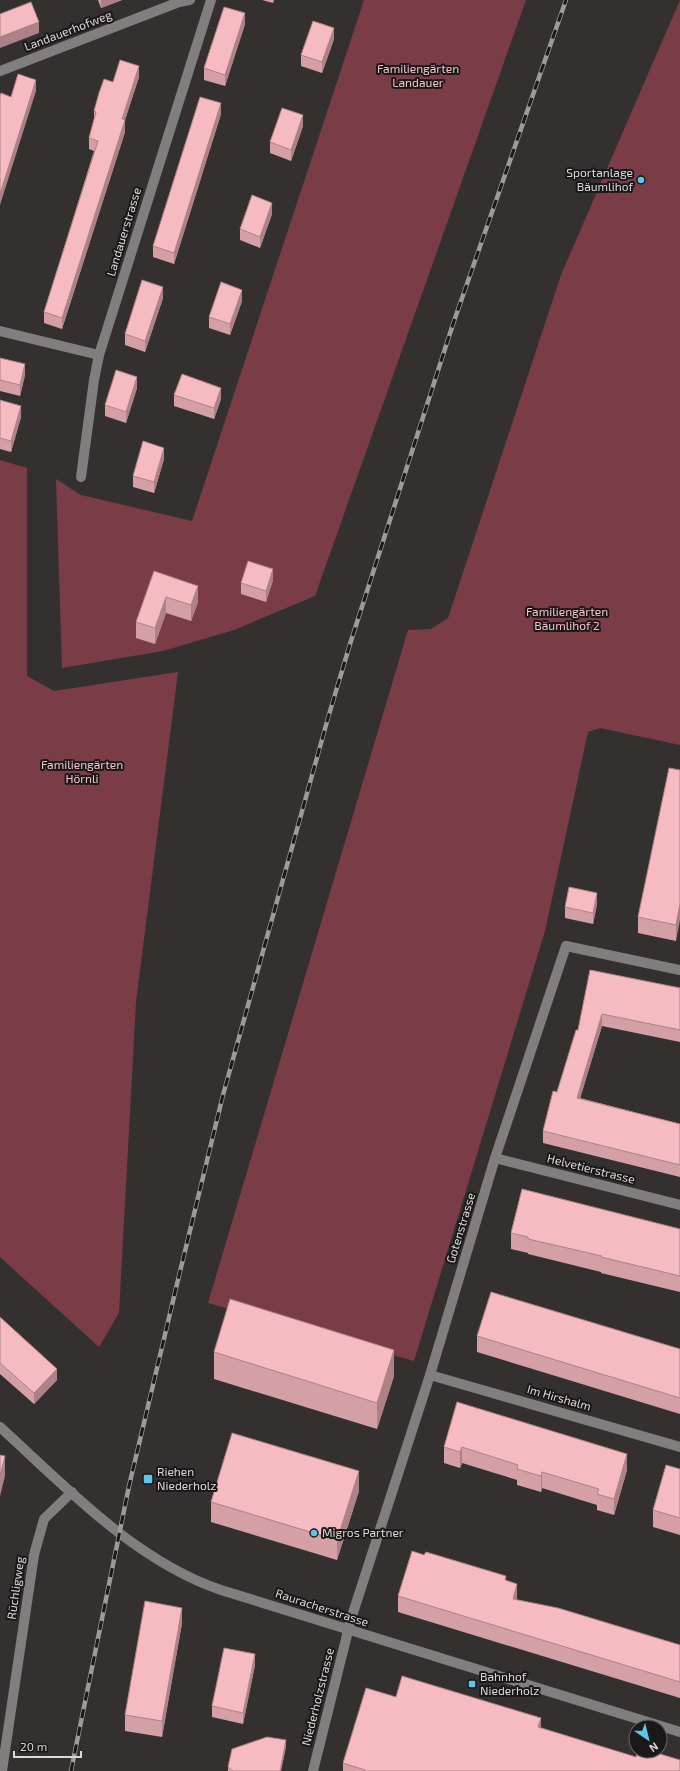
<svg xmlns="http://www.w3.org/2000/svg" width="680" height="1771" viewBox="0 0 680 1771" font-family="'Exo 2',sans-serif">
<rect width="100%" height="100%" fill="#343030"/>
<!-- green -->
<g fill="#7a3d47">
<polygon points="364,0 526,0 315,596 234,630 163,651 62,668 56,479 81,495 192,521"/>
<polygon points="680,0 680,745 600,728 588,732 545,931 414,1361 208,1303 408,630 431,629 448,618 561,275"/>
<polygon points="0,460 27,468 27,676 54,691 178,672 136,1002 119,1313 99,1347 0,1257"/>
</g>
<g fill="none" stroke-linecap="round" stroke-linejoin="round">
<!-- minor -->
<g stroke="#807e7e" stroke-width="10">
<polyline points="0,71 179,2 190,0"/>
<polyline points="0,331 99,355"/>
<polyline points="81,477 94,380 99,355 211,0"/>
<polyline points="495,1158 680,1205"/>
<polyline points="430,1375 680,1447"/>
<path d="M0,1427C66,1487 135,1561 221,1590L680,1732"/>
<polyline points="2,1771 34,1555 44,1519 72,1492"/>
<polyline points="313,1771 351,1619 430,1375 495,1158 566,946 680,970"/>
</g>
<defs>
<polyline id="rail" points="71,1771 129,1486 177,1284 223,1095 328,718 350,644 453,324 566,0"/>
</defs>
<!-- rail casing -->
<use href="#rail" stroke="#9c9a9a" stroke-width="4.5"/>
<!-- rail -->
<use href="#rail" stroke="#1a1819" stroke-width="3" stroke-dasharray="9" stroke-linecap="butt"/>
</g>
<!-- wall -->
<g fill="#d4a0a6">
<polygon points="98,0 122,0 101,8"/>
<polygon points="262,0 274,0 273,3"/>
<polygon points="245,24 225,86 204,80 204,68"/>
<polygon points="334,39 322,73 301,66 301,55"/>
<polygon points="139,77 125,120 125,132 62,329 44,323 44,312 94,151 89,149 89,138 94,119 94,111 113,82"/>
<polygon points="221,114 174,264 153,257 153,246"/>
<polygon points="303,126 291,161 270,153 270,142"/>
<polygon points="272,214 260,248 240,240 240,229"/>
<polygon points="163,298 145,352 125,345 125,334"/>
<polygon points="242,301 230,335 209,328 209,317"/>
<polygon points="0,358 25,375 20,396 0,391"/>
<polygon points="137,388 126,423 105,416 105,405"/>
<polygon points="174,395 221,399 214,419 174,406"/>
<polygon points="0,401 21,417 11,452 0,449"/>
<polygon points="164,459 154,493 133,487 133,476"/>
<polygon points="154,571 198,602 191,621 166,613 155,644 136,638 136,622"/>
<polygon points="273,580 266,602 241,594 241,583"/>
<polygon points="680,770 676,941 638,933 638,917"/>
<polygon points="597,904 593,924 565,918 565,907"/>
<polygon points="590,970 680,988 680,1042 602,1026 580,1098 680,1124 680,1177 543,1143 543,1131 578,1030"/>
<polygon points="680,1229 680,1292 601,1273 601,1272 528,1254 528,1253 511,1249 511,1233"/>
<polygon points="0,1317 57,1380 34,1404 0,1374"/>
<polygon points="477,1336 680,1349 680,1414 477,1352"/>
<polygon points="214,1352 394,1376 377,1429 214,1379"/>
<polygon points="457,1402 627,1470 614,1515 597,1510 597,1505 542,1488 541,1492 517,1485 517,1480 462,1463 460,1468 444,1463 444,1447"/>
<polygon points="680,1469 680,1535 653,1527 653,1510"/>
<polygon points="359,1491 337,1560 211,1522 211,1502"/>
<polygon points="424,1555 506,1580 517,1600 680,1645 680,1698 398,1612 398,1596"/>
<polygon points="182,1623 162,1737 125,1731 125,1715"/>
<polygon points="255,1665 243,1724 212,1717 212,1706"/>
<polygon points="396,1697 541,1728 680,1771 343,1771 343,1763"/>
<polygon points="286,1746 281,1771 228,1771 228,1767"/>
</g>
<!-- shaded-wall -->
<g fill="#ac8287">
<polygon points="101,0 122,0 101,8"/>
<polygon points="245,13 245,24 225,86 225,75"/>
<polygon points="39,22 39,33 0,48 0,37"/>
<polygon points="334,28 334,39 322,73 322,62"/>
<polygon points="139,66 139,77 125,120 125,132 62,329 62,318"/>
<polygon points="36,80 36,91 0,205 0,194"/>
<polygon points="221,103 221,114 174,264 174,253"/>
<polygon points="303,115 303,126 291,161 291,150"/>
<polygon points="272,203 272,214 260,248 260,237"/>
<polygon points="163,287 163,298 145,352 145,341"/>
<polygon points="242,290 242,301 230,335 230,324"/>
<polygon points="25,364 25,375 20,396 20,385"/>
<polygon points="137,377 137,388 126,423 126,412"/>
<polygon points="221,388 221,399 214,419 214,408"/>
<polygon points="21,406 21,417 11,452 11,441"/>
<polygon points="164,448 164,459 154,493 154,482"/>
<polygon points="273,569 273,580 266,602 266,591"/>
<polygon points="198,586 198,602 191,621 191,605"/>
<polygon points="166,597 166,613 155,644 155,628"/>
<polygon points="597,893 597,904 593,924 593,913"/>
<polygon points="680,904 680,920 676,941 676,925"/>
<polygon points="602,1014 602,1026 577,1109 577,1098"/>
<polygon points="394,1350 394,1376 377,1429 377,1403"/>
<polygon points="57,1369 57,1380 34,1404 34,1393"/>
<polygon points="462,1447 462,1463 460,1468 460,1452"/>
<polygon points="627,1454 627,1470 614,1515 614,1499"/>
<polygon points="5,1456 5,1476 0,1496 0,1476"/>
<polygon points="359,1471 359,1491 337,1560 337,1540"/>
<polygon points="542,1472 542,1488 541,1492 541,1476"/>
<polygon points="517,1584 517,1600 513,1599"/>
<polygon points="182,1608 182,1623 162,1737 162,1721"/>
<polygon points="255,1654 255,1665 243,1724 243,1713"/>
<polygon points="541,1718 541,1733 538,1727"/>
<polygon points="286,1740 286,1746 281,1771 280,1771"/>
</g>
<!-- building -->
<g fill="#f6bac1" stroke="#ac8287">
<polygon points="31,2 39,22 0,37 0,14"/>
<polygon points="224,7 245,13 225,75 204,68"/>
<polygon points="313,21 334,28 322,62 301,55"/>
<polygon points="120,60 139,66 122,119 125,120 62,318 44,312 98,141 89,138 96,112 94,111 99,93 104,79 113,82"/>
<polygon points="18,74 36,80 0,194 0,96 1,93 11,97"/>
<polygon points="200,97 221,103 174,253 153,246"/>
<polygon points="282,108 303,115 291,150 270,142"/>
<polygon points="252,195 272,203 260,237 240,229"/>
<polygon points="142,280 163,287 145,341 125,334"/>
<polygon points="221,282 242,290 230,324 209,317"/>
<polygon points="0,358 25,364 20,385 0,380"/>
<polygon points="116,370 137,377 126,412 105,405"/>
<polygon points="182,374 221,388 214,408 174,395"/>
<polygon points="0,400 21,406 11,441 0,438"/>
<polygon points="143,441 164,448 154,482 133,476"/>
<polygon points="248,561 273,569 266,591 241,583"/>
<polygon points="154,571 198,586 191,605 166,597 155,628 136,622"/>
<polygon points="669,768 680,770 680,904 676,925 638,917"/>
<polygon points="569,887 597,893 593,913 565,907"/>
<polygon points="590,970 680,988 680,1030 602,1014 577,1098 680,1124 680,1165 543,1131 553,1091 557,1092 576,1030 578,1030"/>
<polygon points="522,1189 680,1229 680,1276 601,1257 602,1256 528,1239 528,1237 511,1233"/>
<polygon points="491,1292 680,1349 680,1398 477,1336"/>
<polygon points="230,1299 394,1350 377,1403 214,1352"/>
<polygon points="0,1317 57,1369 34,1393 0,1363"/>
<polygon points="457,1402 627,1454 614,1499 597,1494 599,1489 542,1472 541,1476 517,1469 518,1465 462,1447 460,1452 444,1447"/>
<polygon points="232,1433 359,1471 337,1540 211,1502"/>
<polygon points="0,1455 5,1456 0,1476"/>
<polygon points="666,1465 680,1469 680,1518 653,1510"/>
<polygon points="412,1551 424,1555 426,1552 506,1576 505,1580 517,1584 513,1599 558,1608 680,1645 680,1682 398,1596"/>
<polygon points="145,1601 182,1608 162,1721 125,1715"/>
<polygon points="224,1648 255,1654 243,1713 212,1706"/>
<polygon points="402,1676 541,1718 538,1727 636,1757 638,1751 650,1751 680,1760 680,1771 364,1771 365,1770 343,1763 366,1688 396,1697"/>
<polygon points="267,1737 286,1740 280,1771 233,1771 228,1767 232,1749"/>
</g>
<!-- markers -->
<g fill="#5cc7e7" stroke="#1a1819" stroke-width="1.5">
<circle cx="641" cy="180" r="4"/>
<rect x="143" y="1474" width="10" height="10" rx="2"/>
<circle cx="314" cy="1533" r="4"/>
<rect x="468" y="1680" width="8" height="8" rx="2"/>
</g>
<g text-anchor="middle" stroke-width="4" stroke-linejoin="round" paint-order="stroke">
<!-- street labels -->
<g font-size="12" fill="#dbd9d9" stroke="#1a1819">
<text transform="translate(68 31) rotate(-21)" y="4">Landauerhofweg</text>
<text transform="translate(124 232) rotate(-73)" y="4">Landauerstrasse</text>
<text transform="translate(591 1169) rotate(14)" y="4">Helvetierstrasse</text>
<text transform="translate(461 1228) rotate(-73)" y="4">Gotenstrasse</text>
<text transform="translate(559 1398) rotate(16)" y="4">Im Hirshalm</text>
<text transform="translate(16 1588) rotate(-82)" y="4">Rüchligweg</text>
<text transform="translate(322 1608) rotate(18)" y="4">Rauracherstrasse</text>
<text transform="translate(318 1697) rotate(-76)" y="4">Niederholzstrasse</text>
</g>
<!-- park labels -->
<g font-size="12" fill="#f5c2c8" stroke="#1a1819">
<text x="418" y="73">Familiengärten<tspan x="418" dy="14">Landauer</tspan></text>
<text x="567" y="616">Familiengärten<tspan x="567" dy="14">Bäumlihof 2</tspan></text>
<text x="82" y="769">Familiengärten<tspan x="82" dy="14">Hörnli</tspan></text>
</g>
<!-- poi labels -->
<g font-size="12" fill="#dbd9d9" stroke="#1a1819" text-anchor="start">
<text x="633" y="177" text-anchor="end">Sportanlage<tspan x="633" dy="14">Bäumlihof</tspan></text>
<text x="157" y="1476">Riehen<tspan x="157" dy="14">Niederholz</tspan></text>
<text x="322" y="1537">Migros Partner</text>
<text x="480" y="1681">Bahnhof<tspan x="480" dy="14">Niederholz</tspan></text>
</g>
</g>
<!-- north arrow -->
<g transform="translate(648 1739) rotate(145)"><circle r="19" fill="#1a1819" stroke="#676566"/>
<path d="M0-3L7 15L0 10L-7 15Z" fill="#5cc7e7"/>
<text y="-6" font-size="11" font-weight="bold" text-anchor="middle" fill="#dbd9d9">N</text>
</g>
<!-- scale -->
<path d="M14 1751v6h67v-6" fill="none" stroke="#dbd9d9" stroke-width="2"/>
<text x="20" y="1751" font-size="12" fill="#dbd9d9" stroke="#1a1819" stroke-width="3" paint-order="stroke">20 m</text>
</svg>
